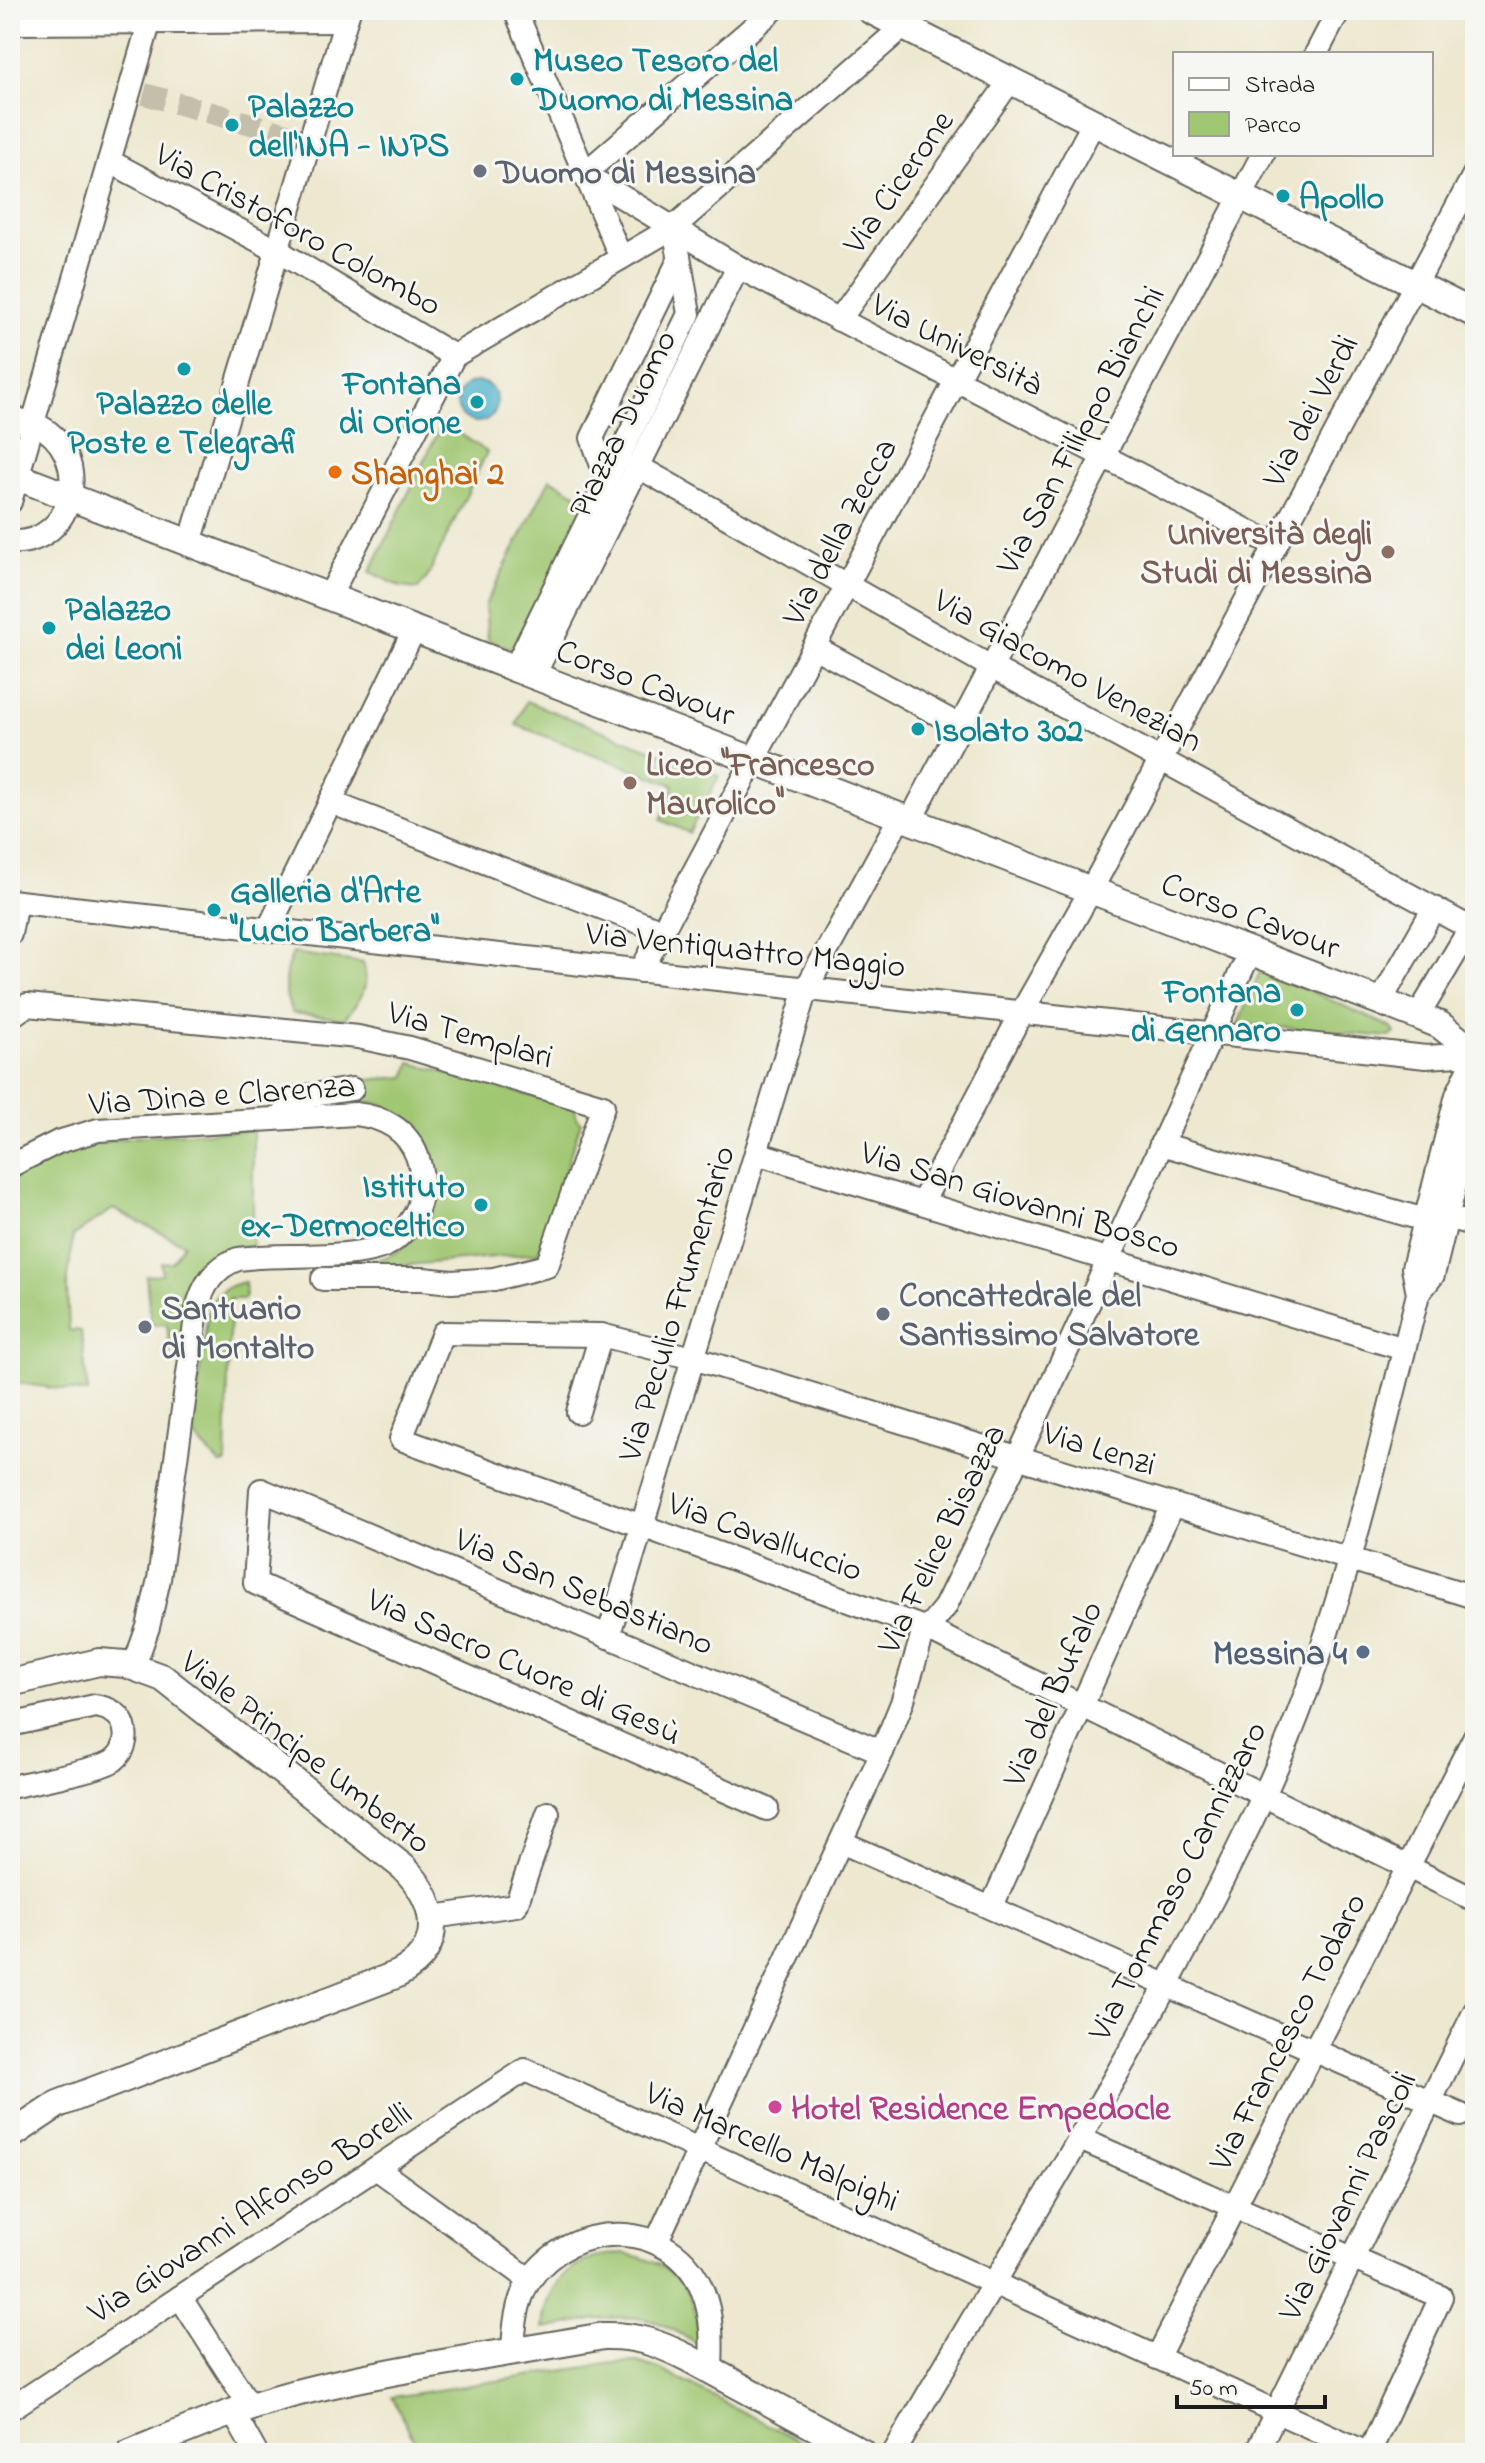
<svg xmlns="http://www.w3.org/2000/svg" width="1485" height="2463" viewBox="0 0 1485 2463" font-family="'Indie Flower',sans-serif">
<rect width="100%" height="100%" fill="#f6f6f2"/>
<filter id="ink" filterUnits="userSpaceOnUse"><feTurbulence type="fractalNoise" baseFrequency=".0125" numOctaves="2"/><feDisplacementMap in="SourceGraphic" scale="16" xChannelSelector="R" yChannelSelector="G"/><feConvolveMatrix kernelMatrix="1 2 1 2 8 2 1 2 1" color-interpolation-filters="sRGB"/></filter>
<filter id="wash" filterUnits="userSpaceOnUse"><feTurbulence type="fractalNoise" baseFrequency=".006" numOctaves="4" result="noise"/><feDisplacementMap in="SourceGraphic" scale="32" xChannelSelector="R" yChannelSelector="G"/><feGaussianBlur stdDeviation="1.8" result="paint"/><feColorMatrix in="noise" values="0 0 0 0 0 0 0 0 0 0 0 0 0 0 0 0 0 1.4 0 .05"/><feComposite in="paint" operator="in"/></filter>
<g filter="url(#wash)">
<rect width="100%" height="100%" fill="#ede8cf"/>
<!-- green -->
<g fill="#a0c772" stroke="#5e7247" stroke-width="2">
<polygon points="443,422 487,452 427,578 418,589 401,587 370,572"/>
<polygon points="550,479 592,502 518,652 488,640 485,605"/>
<polygon points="526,701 719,776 689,833 661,820 674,785 516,725"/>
<path d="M293,953L363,963C371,987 360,1001 344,1019L292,1013C283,991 282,975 293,953Z"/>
<polygon points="1261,969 1391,1027 1395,1033 1390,1037 1238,1024"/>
<path d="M411,1063L575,1108L577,1119L581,1122L538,1253L355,1270V1264C468,1255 461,1101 349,1100L354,1081L405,1077Z"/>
<path d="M253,1130V1245L239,1246L214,1256L196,1275L185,1328L170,1353L167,1324L151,1325L146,1276L162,1274L161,1263L172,1262L184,1244L113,1209L73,1236L67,1286L69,1330L81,1331L88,1393L10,1382V1181C87,1129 164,1136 253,1130Z"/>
<path d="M245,1282V1299H230L226,1463L220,1464L192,1434L208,1311C213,1293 227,1285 245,1282Z"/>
<path d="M622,2253C674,2262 700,2290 698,2344C684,2336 668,2325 652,2321C617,2312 578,2323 543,2329C546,2280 575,2257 622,2253Z"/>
<polygon points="637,2362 659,2369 823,2453 421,2453 392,2397 613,2363"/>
</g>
<!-- water -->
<circle fill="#50b4ce" stroke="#366875" stroke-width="2" cx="477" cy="402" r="20"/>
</g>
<g filter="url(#ink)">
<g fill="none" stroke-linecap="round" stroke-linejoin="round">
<!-- minor-tunnel -->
<polyline stroke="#c3bfab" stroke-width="22" stroke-dasharray="22 11" stroke-linecap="butt" points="144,94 290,135"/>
<defs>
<g id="minor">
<polyline points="515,10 621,258"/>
<polyline points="10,23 345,21"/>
<polyline points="1316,54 1339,10"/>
<polyline points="109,161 278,251 454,356"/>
<polyline points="584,174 738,267 1275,545"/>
<polyline points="584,174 773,10"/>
<polyline points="839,320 1010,81"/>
<path d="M10,419C18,420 27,420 35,424C95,451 77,546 10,542"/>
<polyline points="637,466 991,667 1470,928"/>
<polyline points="607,479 592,438 679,260"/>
<polyline points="10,502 153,10"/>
<polyline points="190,543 349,10"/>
<polyline points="329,597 454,356 674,227 922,10"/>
<polyline points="814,647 960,726"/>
<polyline points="514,670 689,314 674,227"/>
<polyline points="533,677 738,267"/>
<polyline points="330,802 662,931"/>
<polyline points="910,821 1263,154"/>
<polyline points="10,901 1426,1057 1475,1054"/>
<polyline points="268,930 414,630"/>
<polyline points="10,934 16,902"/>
<polyline points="641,971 1094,122"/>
<polyline points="1380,1002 1434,908"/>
<polyline points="1418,1016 1475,920"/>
<polyline points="10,1017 27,1005 358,1037 410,1048 603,1106 547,1266 494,1279 452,1282 423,1279 323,1279"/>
<polyline points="282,1117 292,1101 300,1097 352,1089"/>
<polyline points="1161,1144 1425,1220"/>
<polyline points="756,1153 1404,1349"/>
<path d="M10,1166L58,1142L98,1130L355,1114C383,1117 407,1129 417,1156C424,1175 424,1198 414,1216C408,1226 400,1237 390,1243C359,1261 277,1253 238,1259C215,1267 202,1286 197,1310L159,1579L148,1627L134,1666"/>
<polyline points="922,1203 1022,1012 1091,890 1475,173"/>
<polyline points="1447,1217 1475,1225"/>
<polyline points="1418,1294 1433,1275 1475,1104"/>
<polyline points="578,1412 601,1335"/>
<polyline points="1475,1600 1471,1596 693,1358 601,1335 443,1333 401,1439 927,1629 1475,1900"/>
<polyline points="608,1637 806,989 900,817"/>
<path d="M10,1725L95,1706C108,1708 120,1713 124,1726C128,1739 124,1752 114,1760C100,1770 31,1782 10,1787"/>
<polyline points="767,1809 255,1583 261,1490 882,1752"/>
<polyline points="841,1842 1461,2115"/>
<polyline points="991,1908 1172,1505"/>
<polyline points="433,1917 516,1905 548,1813"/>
<polyline points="1080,2139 1441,2297 1369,2453"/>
<polyline points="376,2168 530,2280"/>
<polyline points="656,2243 882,1752 902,1703 921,1640 927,1629 945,1607 1018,1457 1250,952"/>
<polyline points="180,2297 250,2406"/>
<path d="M513,2352C514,2327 516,2303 529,2281C571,2218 674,2217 703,2292C713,2317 712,2344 711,2370"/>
<polyline points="1157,2358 1475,1736"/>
<polyline points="10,2409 525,2070 1367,2453"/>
<polyline points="233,2412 256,2453"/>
<path d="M894,2453C1019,2236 1156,2024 1263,1797C1335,1644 1377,1459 1418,1294L1413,1268L1457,1095L1475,1057"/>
<polyline points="1256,2453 1475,2011"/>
</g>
<g id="major">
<polyline points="870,10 1475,314"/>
<polyline points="10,474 1418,1016 1440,1025 1475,1053"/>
<path d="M10,1683L99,1662L125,1664L163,1678L403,1867C437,1901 448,1948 398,1974L58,2104L10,2136"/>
<path d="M130,2453C184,2431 239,2407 296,2393C397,2367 501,2355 603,2336C635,2335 658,2343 686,2357L863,2453"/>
</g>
</defs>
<!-- minor casing -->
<use href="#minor" stroke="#65635b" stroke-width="26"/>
<!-- major casing -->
<use href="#major" stroke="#65635b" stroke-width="30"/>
<!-- minor -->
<use href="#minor" stroke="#fff" stroke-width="22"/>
<!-- major -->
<use href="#major" stroke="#fff" stroke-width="26"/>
</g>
</g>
<!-- markers -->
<g fill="#0f9aa8" stroke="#f6f6f2" stroke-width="3">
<circle cx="517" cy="79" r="8"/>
<circle cx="232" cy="125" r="8"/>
<circle cx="1283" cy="196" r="8"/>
<circle cx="184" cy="369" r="8"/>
<circle cx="477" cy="402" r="8"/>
<circle cx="49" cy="628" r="8"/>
<circle cx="918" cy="729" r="8"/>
<circle cx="214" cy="910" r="8"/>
<circle cx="1297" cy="1010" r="8"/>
<circle cx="481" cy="1205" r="8"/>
</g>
<g fill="#6b7280" stroke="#f6f6f2" stroke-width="3">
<circle cx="480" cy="171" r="8"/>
<circle cx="883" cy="1314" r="8"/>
<circle cx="145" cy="1327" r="8"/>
</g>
<circle fill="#e8710a" stroke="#f6f6f2" stroke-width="3" cx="335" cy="472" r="8"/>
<g fill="#8d6e63" stroke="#f6f6f2" stroke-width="3">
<circle cx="1388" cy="552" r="8"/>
<circle cx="630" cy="783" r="8"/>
</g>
<circle fill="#5c6f8a" stroke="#f6f6f2" stroke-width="3" cx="1363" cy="1652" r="8"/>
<circle fill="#d1479c" stroke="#f6f6f2" stroke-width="3" cx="775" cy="2107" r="8"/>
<g text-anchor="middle" stroke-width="6" stroke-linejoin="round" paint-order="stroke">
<!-- culture labels -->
<g font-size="34" font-weight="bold" fill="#0d838f" stroke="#f6f6f2" text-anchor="start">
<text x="533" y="71">Museo Tesoro del<tspan x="533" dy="39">Duomo di Messina</tspan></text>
<text x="248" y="117">Palazzo<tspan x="248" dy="39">dell'INA - INPS</tspan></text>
<text x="1299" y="208">Apollo</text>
<text x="461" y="394" text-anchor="end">Fontana<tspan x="461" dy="39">di Orione</tspan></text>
<text x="184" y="414" text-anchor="middle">Palazzo delle<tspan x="184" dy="39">Poste e Telegrafi</tspan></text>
<text x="65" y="620">Palazzo<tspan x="65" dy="39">dei Leoni</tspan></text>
<text x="934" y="741">Isolato 302</text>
<text x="230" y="902">Galleria d'Arte<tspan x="230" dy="39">"Lucio Barbera"</tspan></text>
<text x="1281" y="1002" text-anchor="end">Fontana<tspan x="1281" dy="39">di Gennaro</tspan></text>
<text x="465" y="1197" text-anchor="end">Istituto<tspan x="465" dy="39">ex-Dermoceltico</tspan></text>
</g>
<!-- worship labels -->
<g font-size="34" font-weight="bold" fill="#5b616d" stroke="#f6f6f2" text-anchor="start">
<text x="496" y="183">Duomo di Messina</text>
<text x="899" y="1306">Concattedrale del<tspan x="899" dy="39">Santissimo Salvatore</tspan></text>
<text x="161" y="1319">Santuario<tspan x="161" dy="39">di Montalto</tspan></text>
</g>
<!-- street labels -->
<g font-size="34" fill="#1c1c1c" stroke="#f6f6f2">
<text transform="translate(897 181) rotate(-55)" y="12">Via Cicerone</text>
<text transform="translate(299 228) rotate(29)" y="12">Via Cristoforo Colombo</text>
<text transform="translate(958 343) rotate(27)" y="12">Via Università</text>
<text transform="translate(1309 410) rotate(-62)" y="12">Via dei Verdi</text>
<text transform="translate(621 423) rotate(-64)" y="12">Piazza Duomo</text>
<text transform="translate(1079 429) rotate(-62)" y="12">Via San Filippo Bianchi</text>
<text transform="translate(838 531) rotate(-62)" y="12">Via della Zecca</text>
<text transform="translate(1069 669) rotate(29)" y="12">Via Giacomo Venezian</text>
<text transform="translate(646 681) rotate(21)" y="12">Corso Cavour</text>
<text transform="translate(1251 914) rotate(21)" y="12">Corso Cavour</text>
<text transform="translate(746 948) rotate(6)" y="12">Via Ventiquattro Maggio</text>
<text transform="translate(471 1033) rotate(16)" y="12">Via Templari</text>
<text transform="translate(222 1093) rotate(-4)" y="12">Via Dina e Clarenza</text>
<text transform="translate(1021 1198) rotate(17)" y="12">Via San Giovanni Bosco</text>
<text transform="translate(675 1303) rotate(-73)" y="12">Via Peculio Frumentario</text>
<text transform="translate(1100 1447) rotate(17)" y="12">Via Lenzi</text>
<text transform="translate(766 1535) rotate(20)" y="12">Via Cavalluccio</text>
<text transform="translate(940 1538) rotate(-64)" y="12">Via Felice Bisazza</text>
<text transform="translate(585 1590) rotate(23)" y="12">Via San Sebastiano</text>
<text transform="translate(525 1665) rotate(24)" y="12">Via Sacro Cuore di Gesù</text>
<text transform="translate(1051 1693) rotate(-66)" y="12">Via del Bufalo</text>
<text transform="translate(307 1751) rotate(38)" y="12">Viale Principe Umberto</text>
<text transform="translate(1176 1880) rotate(-63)" y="12">Via Tommaso Cannizzaro</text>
<text transform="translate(1286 2031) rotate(-63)" y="12">Via Francesco Todaro</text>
<text transform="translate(773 2145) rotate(24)" y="12">Via Marcello Malpighi</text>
<text transform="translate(1346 2195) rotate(-64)" y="12">Via Giovanni Pascoli</text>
<text transform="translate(249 2211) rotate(-33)" y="12">Via Giovanni Alfonso Borelli</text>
</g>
<!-- food labels -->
<g font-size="34" font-weight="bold" fill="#c56008" stroke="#f6f6f2" text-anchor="start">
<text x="351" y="484">Shanghai 2</text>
</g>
<!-- education labels -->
<g font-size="34" font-weight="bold" fill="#785e54" stroke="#f6f6f2" text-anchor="end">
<text x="1372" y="544">Università degli<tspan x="1372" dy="39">Studi di Messina</tspan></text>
<text x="646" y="775" text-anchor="start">Liceo "Francesco<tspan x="646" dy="39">Maurolico"</tspan></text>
</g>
<!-- service labels -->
<g font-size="34" font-weight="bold" fill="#4e5e75" stroke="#f6f6f2" text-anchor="end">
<text x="1347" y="1664">Messina 4</text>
</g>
<!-- hotel labels -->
<g font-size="34" font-weight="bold" fill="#b23c85" stroke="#f6f6f2" text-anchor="start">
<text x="791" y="2119">Hotel Residence Empedocle</text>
</g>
</g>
<!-- margin -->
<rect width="1485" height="2463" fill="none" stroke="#f6f6f2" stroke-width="40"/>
<!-- legend -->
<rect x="1173" y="52" width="260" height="104" fill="#f6f6f2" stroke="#9f9f9c" stroke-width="2"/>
<rect x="1189" y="78" width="40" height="12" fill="#ffffff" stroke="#9f9f9c" stroke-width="2"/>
<text x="1245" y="92" font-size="24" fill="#1c1c1c">Strada</text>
<rect x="1189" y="112" width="40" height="24" fill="#a0c772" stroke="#9f9f9c" stroke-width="2"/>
<text x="1245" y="132" font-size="24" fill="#1c1c1c">Parco</text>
<!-- scale -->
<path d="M1177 2395v12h148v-12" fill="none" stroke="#1c1c1c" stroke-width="4"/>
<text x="1189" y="2395" font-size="24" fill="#1c1c1c" stroke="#f6f6f2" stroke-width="6" paint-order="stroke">50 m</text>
</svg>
